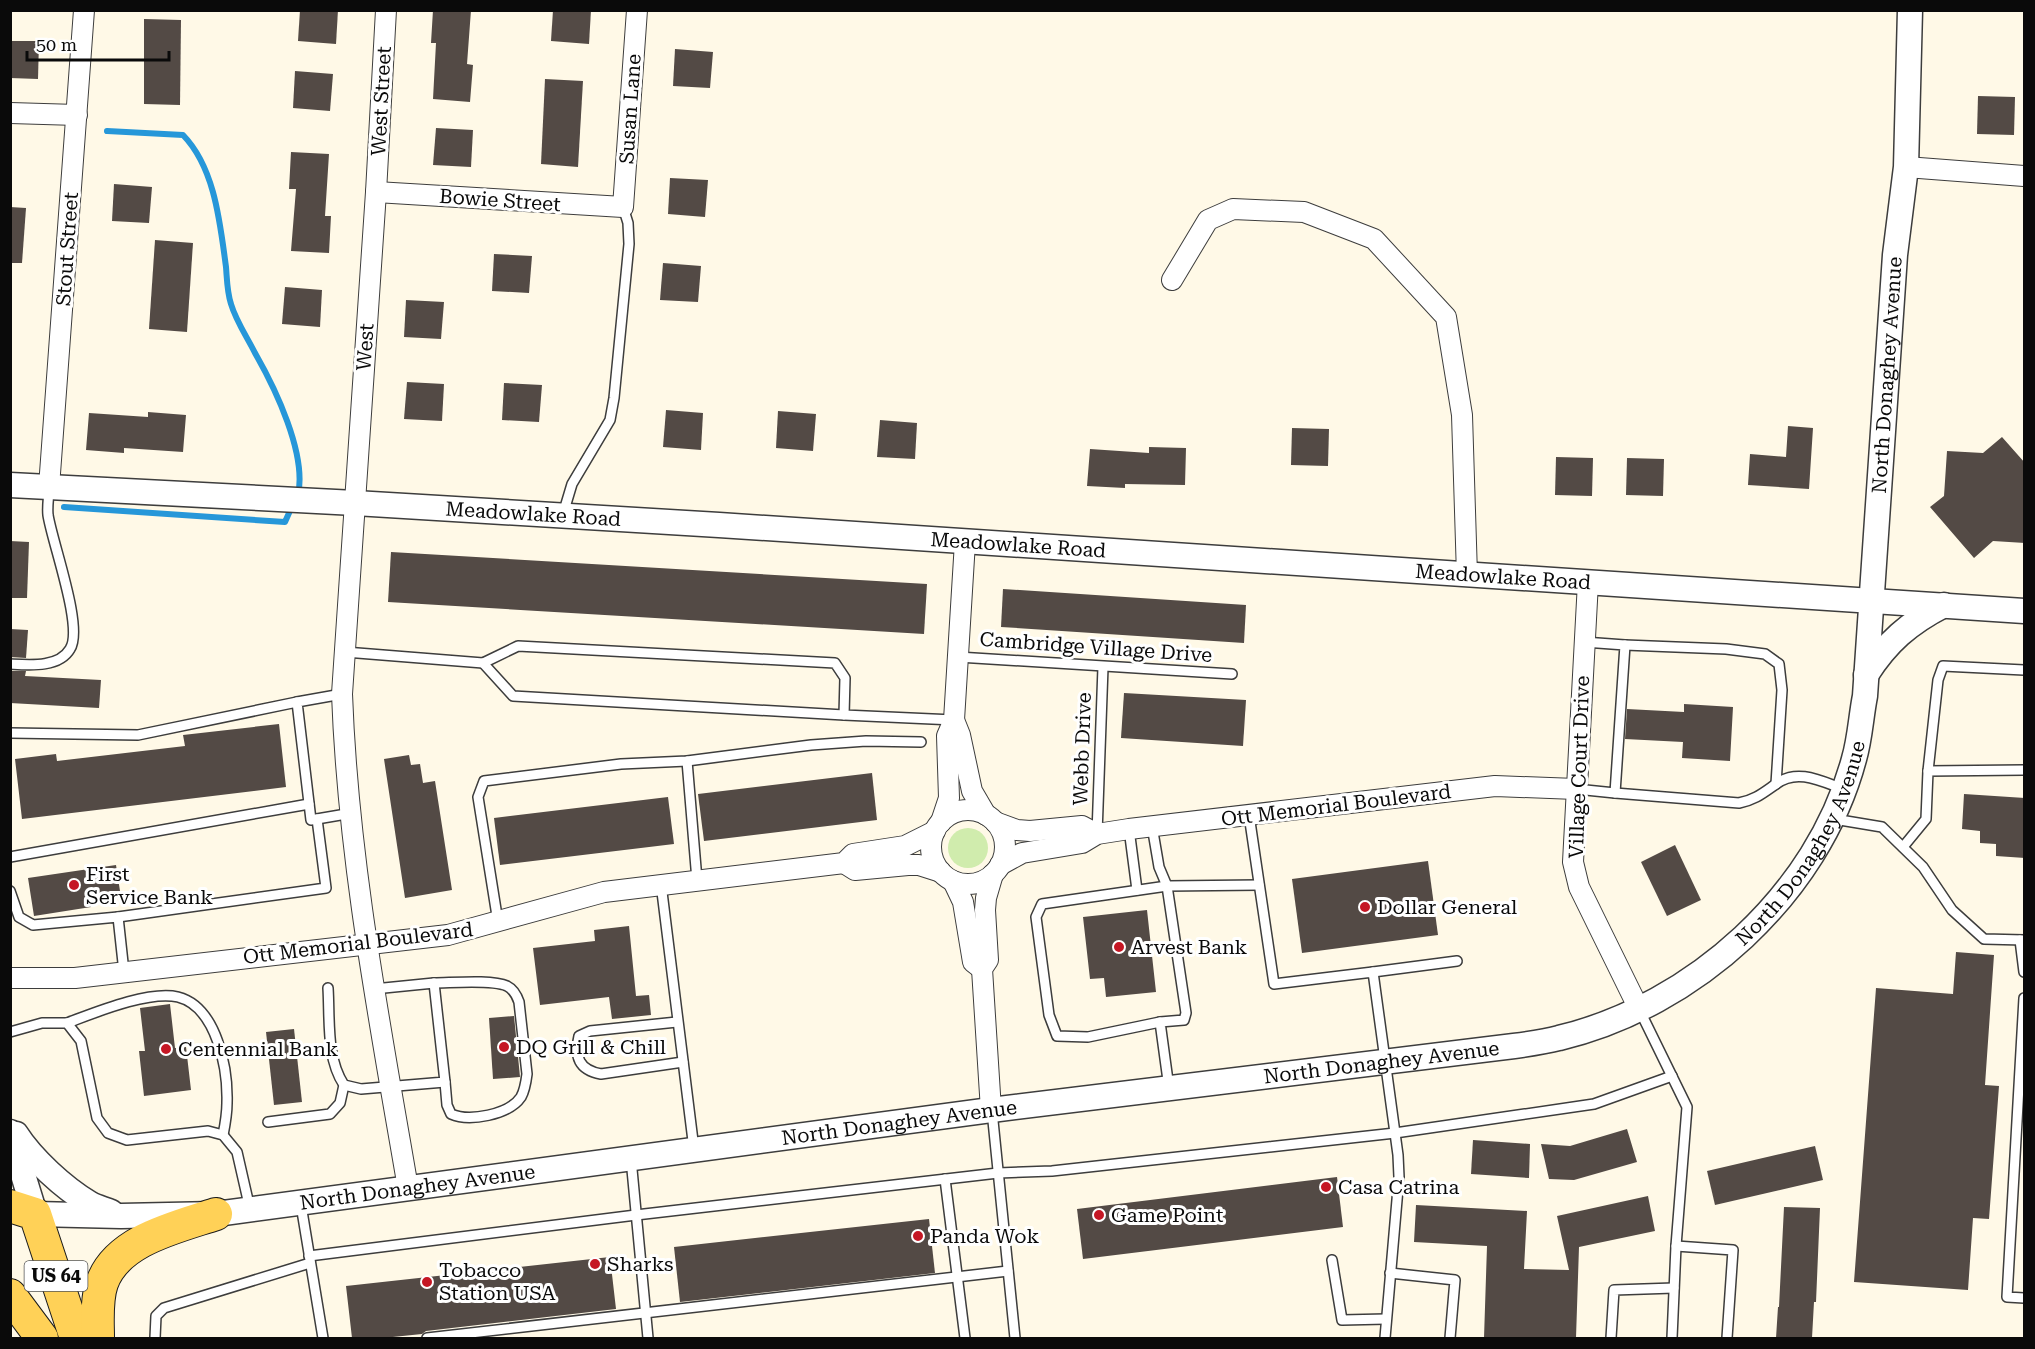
<svg xmlns="http://www.w3.org/2000/svg" width="2035" height="1349" viewBox="0 0 2035 1349" font-family="'Roboto Serif',serif">
<rect width="100%" height="100%" fill="#fff9e7"/>
<!-- green -->
<circle fill="#d0ecad" cx="968" cy="848" r="20"/>
<g fill="none" stroke-linecap="round" stroke-linejoin="round">
<!-- stream -->
<g stroke="#2697d9" stroke-width="6">
<path d="M107,131L183,135C215,168 220,223 226,267C227,279 227,292 231,304C236,321 247,337 255,353C275,388 307,454 298,495"/>
<polyline points="64,507 285,522 293,504"/>
</g>
</g>
<!-- building -->
<g fill="#534a45">
<polygon points="300,10 338,10 336,44 298,41"/>
<polygon points="433,10 471,10 467,64 473,65 470,102 433,99 436,43 431,43"/>
<polygon points="553,10 591,10 589,44 551,41"/>
<polygon points="144,19 181,20 180,105 144,104"/>
<polygon points="10,41 39,41 38,79 10,78"/>
<polygon points="675,49 713,52 710,88 673,86"/>
<polygon points="295,71 333,74 330,111 293,108"/>
<polygon points="545,79 583,81 578,167 541,164"/>
<polygon points="1978,96 2015,97 2014,135 1977,134"/>
<polygon points="436,128 473,130 471,167 433,165"/>
<polygon points="291,152 329,154 325,216 331,216 329,253 291,251 296,189 289,189"/>
<polygon points="670,178 708,180 705,217 668,214"/>
<polygon points="114,184 152,187 149,223 112,221"/>
<polygon points="10,207 26,208 22,263 10,263"/>
<polygon points="155,240 193,243 187,332 149,329"/>
<polygon points="494,254 532,256 529,293 492,291"/>
<polygon points="663,263 701,266 698,302 660,300"/>
<polygon points="285,287 322,290 320,327 282,324"/>
<polygon points="406,300 444,302 441,339 404,337"/>
<polygon points="407,382 444,384 442,421 404,419"/>
<polygon points="504,383 542,385 539,422 502,420"/>
<polygon points="666,410 703,413 701,450 663,447"/>
<polygon points="778,411 816,414 813,451 776,448"/>
<polygon points="148,412 186,415 183,452 124,448 124,453 86,450 89,413 148,417"/>
<polygon points="880,420 917,423 915,459 877,457"/>
<polygon points="1788,426 1813,428 1809,489 1748,485 1750,454 1786,457"/>
<polygon points="1292,428 1329,429 1328,466 1291,465"/>
<polygon points="2002,437 2025,463 2025,543 1993,541 1974,558 1930,507 1944,496 1947,451 1983,453"/>
<polygon points="1149,447 1186,448 1185,485 1125,484 1125,488 1087,486 1090,449 1149,453"/>
<polygon points="1556,457 1593,458 1592,496 1555,495"/>
<polygon points="1627,458 1664,459 1663,496 1626,495"/>
<polygon points="10,541 29,542 27,598 10,598"/>
<polygon points="391,552 927,584 924,634 388,602"/>
<polygon points="1003,589 1246,605 1244,643 1001,627"/>
<polygon points="10,629 28,630 26,658 10,657"/>
<polygon points="10,671 26,671 25,676 101,680 99,708 10,703"/>
<polygon points="1124,693 1246,700 1243,746 1121,738"/>
<polygon points="1684,704 1733,707 1730,761 1682,758 1683,742 1625,739 1627,709 1684,712"/>
<polygon points="279,724 286,787 22,819 15,759 56,754 57,761 185,746 183,735"/>
<polygon points="409,755 411,765 420,764 423,783 435,781 452,890 405,898 384,759"/>
<polygon points="872,773 877,820 704,841 698,794"/>
<polygon points="1964,794 2025,798 2025,858 1996,856 1996,844 1980,843 1980,831 1962,829"/>
<polygon points="668,797 674,844 500,865 494,818"/>
<polygon points="1675,845 1701,900 1667,916 1641,862"/>
<polygon points="1428,861 1438,935 1302,953 1292,879"/>
<polygon points="116,865 120,891 90,895 91,907 34,916 28,878"/>
<polygon points="1147,910 1156,992 1106,997 1104,978 1090,979 1083,917"/>
<polygon points="629,926 636,996 649,995 651,1015 612,1019 609,997 540,1005 533,948 595,941 594,930"/>
<polygon points="1956,952 1994,955 1985,1085 1999,1086 1989,1219 1973,1218 1968,1290 1854,1282 1876,988 1953,994"/>
<polygon points="170,1004 175,1048 186,1047 191,1090 144,1096 139,1051 145,1051 140,1008"/>
<polygon points="514,1016 520,1077 493,1079 489,1018"/>
<polygon points="294,1029 302,1102 274,1105 266,1032"/>
<polygon points="1627,1129 1637,1162 1574,1180 1549,1179 1541,1144 1570,1146"/>
<polygon points="1473,1140 1530,1144 1529,1178 1471,1174"/>
<polygon points="1815,1146 1823,1180 1715,1205 1707,1171"/>
<polygon points="1337,1177 1343,1227 1083,1259 1077,1209"/>
<polygon points="1648,1196 1655,1231 1579,1247 1576,1338 1484,1338 1487,1246 1414,1242 1416,1205 1527,1211 1524,1269 1569,1270 1557,1216"/>
<polygon points="1784,1207 1820,1208 1816,1302 1814,1302 1812,1338 1776,1338 1778,1307 1779,1307"/>
<polygon points="929,1219 935,1273 680,1302 674,1247"/>
<polygon points="610,1257 616,1309 426,1331 422,1334 383,1338 352,1338 346,1286"/>
</g>
<g fill="none" stroke-linecap="round" stroke-linejoin="round">
<defs>
<g id="service">
<polyline points="563,514 572,484 610,420 614,398 629,244 628,223 623,207"/>
<polyline points="1625,645 1726,649 1765,654 1779,664 1782,690 1776,784"/>
<polyline points="345,652 483,663 518,646 835,663 845,678 844,715 954,720"/>
<polyline points="958,657 1232,674"/>
<polyline points="483,663 513,696 844,715"/>
<path d="M10,664C29,665 59,668 70,649C84,628 52,542 48,515C47,506 49,496 49,487"/>
<polyline points="342,694 297,702 311,820 352,813"/>
<polyline points="10,733 138,735 297,702"/>
<polyline points="687,761 697,880"/>
<polyline points="1928,771 1938,680 1943,666 2024,670"/>
<polyline points="1576,789 1615,793 1625,645 1584,642"/>
<path d="M1615,793L1739,803C1755,800 1763,793 1776,784C1797,768 1821,781 1843,789"/>
<polyline points="1249,815 1274,984 1373,972 1398,1155 1399,1177 1385,1338"/>
<polyline points="1834,819 1882,827 1923,867 1952,910 1984,939 2024,940"/>
<polyline points="1152,826 1159,867 1167,886 1186,1013 1184,1020 1160,1022 1169,1088"/>
<polyline points="1129,829 1137,890"/>
<polyline points="1097,834 1103,667"/>
<polyline points="1903,847 1926,819 1928,771 2024,770"/>
<polyline points="10,857 309,804"/>
<polyline points="661,884 694,1149"/>
<polyline points="10,891 19,917 33,925 118,917 124,972"/>
<polyline points="118,917 326,888 317,819"/>
<polyline points="498,922 478,797 484,781 621,764 687,761 811,745 866,741 921,742"/>
<polyline points="2020,940 2024,972"/>
<polyline points="1373,972 1457,961"/>
<path d="M434,983C451,983 492,979 507,986C513,989 517,996 519,1002L527,1074C526,1082 525,1090 521,1097C509,1115 469,1122 451,1114L447,1105L445,1082"/>
<path d="M328,988C330,1020 326,1058 344,1085L361,1089L445,1082L434,983L374,989"/>
<polyline points="2024,998 2007,1297 2024,1298"/>
<polyline points="1639,1009 1687,1107 1676,1246 1672,1338"/>
<path d="M677,1022L590,1031L579,1036C574,1057 579,1070 601,1074L683,1062"/>
<polyline points="1160,1022 1088,1037 1057,1036 1049,1015 1036,917 1042,904 1167,886 1259,885"/>
<path d="M67,1023C94,1013 149,990 178,997C217,1007 228,1069 227,1103C227,1113 225,1125 223,1135"/>
<polyline points="10,1032 42,1023 67,1023 81,1041 97,1118 108,1133 127,1140 208,1131 223,1135 237,1152 250,1209"/>
<polyline points="992,1111 1015,1338"/>
<polyline points="268,1122 330,1114 340,1103 344,1085"/>
<polyline points="631,1159 648,1338"/>
<polyline points="945,1179 965,1338"/>
<polyline points="301,1205 323,1338"/>
<polyline points="1676,1246 1733,1250 1727,1338"/>
<polyline points="309,1256 636,1215 998,1173 1052,1171 1395,1133 1594,1104 1672,1076"/>
<polyline points="1332,1260 1342,1320 1386,1319"/>
<polyline points="1390,1273 1455,1280 1450,1338"/>
<polyline points="155,1338 156,1316 164,1308 310,1263"/>
<polyline points="427,1338 1008,1271"/>
<polyline points="1611,1338 1614,1290 1674,1288"/>
</g>
<g id="minor">
<path d="M386,10L376,192L342,694C348,860 380,1024 408,1188"/>
<polyline points="10,113 77,115"/>
<polyline points="1906,167 2024,176"/>
<polyline points="376,192 623,207 637,10"/>
<polyline points="1172,280 1208,220 1233,209 1304,212 1374,239 1446,317 1462,415 1467,575"/>
<polyline points="49,487 84,10"/>
<polyline points="1588,582 1573,862 1579,887 1639,1009"/>
<polyline points="954,720 960,735 972,791 986,815"/>
<circle cx="968" cy="847" r="37"/>
<polyline points="941,822 949,798 947,736 954,720 965,542"/>
<polyline points="995,822 1017,830 1030,831 1082,826 1097,834"/>
<polyline points="844,863 855,870 908,865 919,865 941,872"/>
<polyline points="1000,865 1022,853 1082,843 1097,834 1129,829 1495,786 1576,789"/>
<polyline points="953,881 963,902 973,962 982,969"/>
<polyline points="10,978 75,978 448,935 604,892 844,863 853,854 905,846 935,831"/>
<polyline points="991,1110 982,969 988,960 985,910 986,898 993,874"/>
</g>
<g id="tertiary">
<path id="s1" d="M10,485L355,503L719,525L2024,611"/>
<path d="M1866,675C1887,642 1909,623 1944,605"/>
<path id="s2" d="M10,1132L35,1214L121,1216L216,1214L991,1110L1514,1046C1529,1044 1544,1042 1559,1038C1694,1006 1818,894 1854,759C1860,739 1861,716 1865,696L1895,255L1906,167L1910,10"/>
<path d="M16,1134C32,1159 64,1188 89,1203C95,1207 104,1209 111,1212"/>
</g>
<g id="primary">
<polyline points="10,1206 35,1214 76,1338"/>
<polyline points="10,1295 42,1338"/>
<path d="M98,1338C98,1321 96,1300 102,1283C117,1240 177,1227 216,1214"/>
</g>
</defs>
<!-- service casing -->
<use href="#service" stroke="#3d3d3d" stroke-width="12"/>
<!-- minor casing -->
<use href="#minor" stroke="#3d3d3d" stroke-width="22"/>
<!-- tertiary casing -->
<use href="#tertiary" stroke="#3d3d3d" stroke-width="27"/>
<!-- primary casing -->
<use href="#primary" stroke="#1b1b1b" stroke-width="34"/>
<!-- service -->
<use href="#service" stroke="#fff" stroke-width="9"/>
<!-- minor -->
<use href="#minor" stroke="#fff" stroke-width="20"/>
<!-- tertiary -->
<use href="#tertiary" stroke="#fff" stroke-width="24"/>
<!-- primary -->
<use href="#primary" stroke="#ffd157" stroke-width="32"/>
</g>
<!-- markers -->
<g fill="#c51724" stroke="#fff" stroke-width="2">
<circle cx="74" cy="885" r="6"/>
<circle cx="1365" cy="907" r="6"/>
<circle cx="1119" cy="947" r="6"/>
<circle cx="504" cy="1047" r="6"/>
<circle cx="166" cy="1049" r="6"/>
<circle cx="1326" cy="1187" r="6"/>
<circle cx="1099" cy="1215" r="6"/>
<circle cx="918" cy="1236" r="6"/>
<circle cx="595" cy="1264" r="6"/>
<circle cx="427" cy="1282" r="6"/>
</g>
<g text-anchor="middle" stroke-width="6" stroke-linejoin="round" paint-order="stroke">
<!-- shield labels -->
<rect fill="#fff" stroke="#545454" stroke-width="1.5" x="24.5" y="1261" width="63" height="30" rx="4.5"/>
<g font-size="18" font-weight="bold" fill="#0a0a0a">
<text x="56" y="1282">US 64</text>
</g>
<!-- street labels -->
<g font-size="20" fill="#0a0a0a" stroke="#fff">
<text transform="translate(381 101) rotate(-87)" y="7">West Street</text>
<text transform="translate(630 109) rotate(-86)" y="7">Susan Lane</text>
<text transform="translate(500 200) rotate(4)" y="7">Bowie Street</text>
<text transform="translate(67 249) rotate(-86)" y="7">Stout Street</text>
<text transform="translate(365 347) rotate(-86)" y="7">West</text>
<text dy="7" stroke="none"><textPath href="#s2" startOffset="2432">North Donaghey Avenue</textPath></text>
<text dy="7" stroke="none"><textPath href="#s1" startOffset="524">Meadowlake Road</textPath></text>
<text dy="7" stroke="none"><textPath href="#s1" startOffset="1010">Meadowlake Road</textPath></text>
<text dy="7" stroke="none"><textPath href="#s1" startOffset="1496">Meadowlake Road</textPath></text>
<text transform="translate(1096 647) rotate(4)" y="7">Cambridge Village Drive</text>
<text transform="translate(1082 749) rotate(-88)" y="7">Webb Drive</text>
<text transform="translate(1579 767) rotate(-88)" y="7">Village Court Drive</text>
<text transform="translate(1336 805) rotate(-7)" y="7">Ott Memorial Boulevard</text>
<text dy="7" stroke="none"><textPath href="#s2" startOffset="1946">North Donaghey Avenue</textPath></text>
<text transform="translate(358 943) rotate(-7)" y="7">Ott Memorial Boulevard</text>
<text dy="7" stroke="none"><textPath href="#s2" startOffset="1442">North Donaghey Avenue</textPath></text>
<text dy="7" stroke="none"><textPath href="#s2" startOffset="956">North Donaghey Avenue</textPath></text>
<text dy="7" stroke="none"><textPath href="#s2" startOffset="470">North Donaghey Avenue</textPath></text>
</g>
<!-- poi labels -->
<g font-size="20" fill="#0a0a0a" stroke="#fff" text-anchor="start">
<text x="86" y="881">First<tspan x="86" dy="23">Service Bank</tspan></text>
<text x="1377" y="914">Dollar General</text>
<text x="1131" y="954">Arvest Bank</text>
<text x="516" y="1054">DQ Grill &amp; Chill</text>
<text x="178" y="1056">Centennial Bank</text>
<text x="1338" y="1194">Casa Catrina</text>
<text x="1111" y="1222">Game Point</text>
<text x="930" y="1243">Panda Wok</text>
<text x="607" y="1271">Sharks</text>
<text x="439" y="1277">Tobacco<tspan x="439" dy="23">Station USA</tspan></text>
</g>
</g>
<!-- border -->
<rect width="2035" height="1349" fill="none" stroke="#0a0a0a" stroke-width="24"/>
<!-- scale -->
<path d="M27 51v9h142v-9" fill="none" stroke="#0a0a0a" stroke-width="3"/>
<text x="36" y="51" font-size="18" fill="#0a0a0a" stroke="#ffffff" stroke-width="4.5" paint-order="stroke">50 m</text>
</svg>
